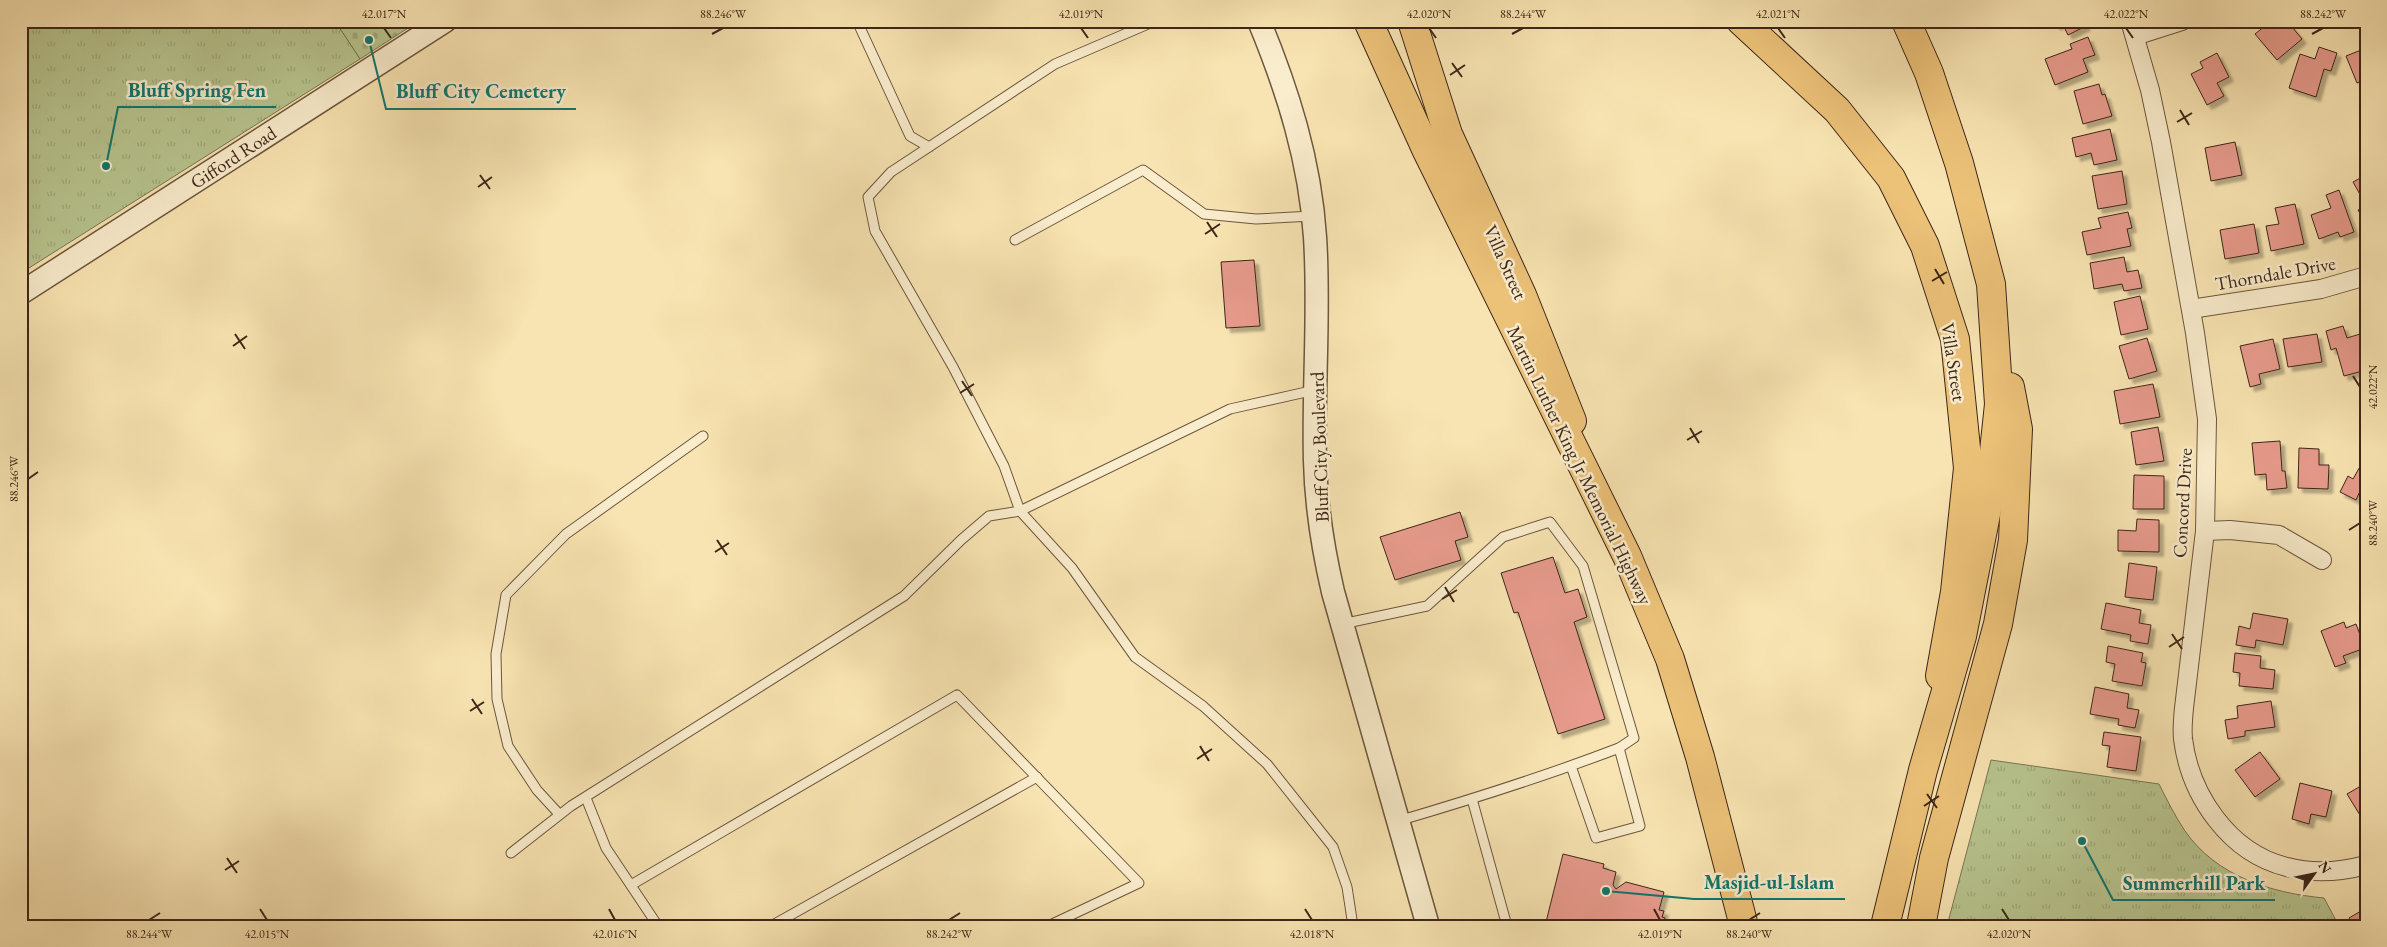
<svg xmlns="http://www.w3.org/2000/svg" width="2387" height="947" viewBox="0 0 2387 947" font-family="'EB Garamond',serif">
<defs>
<pattern id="cemetery-stones" width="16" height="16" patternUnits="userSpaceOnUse" patternTransform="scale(1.25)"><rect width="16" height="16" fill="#b8c590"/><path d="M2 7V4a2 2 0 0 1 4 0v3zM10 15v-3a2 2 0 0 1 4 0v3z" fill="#9fa97b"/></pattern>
<pattern id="park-tufts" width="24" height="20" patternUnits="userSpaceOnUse" patternTransform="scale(1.25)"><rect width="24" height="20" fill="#b8c590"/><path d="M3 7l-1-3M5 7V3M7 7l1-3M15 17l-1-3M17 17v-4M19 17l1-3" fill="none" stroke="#9fa97b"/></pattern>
<filter id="shadow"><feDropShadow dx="4.5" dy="4.5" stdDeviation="1" flood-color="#0004"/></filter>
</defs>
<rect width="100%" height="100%" fill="#f8e4b2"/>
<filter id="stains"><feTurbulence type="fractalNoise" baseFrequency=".004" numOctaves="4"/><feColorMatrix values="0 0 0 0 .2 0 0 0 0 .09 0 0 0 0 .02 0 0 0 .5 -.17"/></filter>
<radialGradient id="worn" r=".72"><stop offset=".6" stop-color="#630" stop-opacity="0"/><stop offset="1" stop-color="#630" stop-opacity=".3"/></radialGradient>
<!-- cemetery -->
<polygon fill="url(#cemetery-stones)" stroke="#7a7654" points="335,21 419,21 360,59"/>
<!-- park -->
<g fill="url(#park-tufts)" stroke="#7a7654">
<polygon points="21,21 335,21 360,59 21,273"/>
<path d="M1991,760L2159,784C2167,800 2175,816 2185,831C2217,877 2272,893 2324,898L2339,926H1947Z"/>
</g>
<!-- building -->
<g fill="#e89b8d" stroke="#3d2618" filter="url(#shadow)">
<polygon points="2053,21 2083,21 2086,26 2068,35 2062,23 2056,26"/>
<polygon points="2271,21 2279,21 2281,24 2287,21 2302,39 2277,60 2255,34"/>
<polygon points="2088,37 2095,55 2083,59 2088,72 2055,85 2045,59 2072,49 2070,44"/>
<polygon points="2319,47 2337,53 2331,71 2324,69 2316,97 2289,88 2300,54 2315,59"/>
<polygon points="2366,48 2366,79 2357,83 2346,56"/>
<polygon points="2217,53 2229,77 2217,83 2224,96 2207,105 2191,74 2203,68 2200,62"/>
<polygon points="2099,84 2102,95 2105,94 2112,116 2083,124 2074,91"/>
<polygon points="2110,129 2117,160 2094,165 2091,153 2076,157 2072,138"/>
<polygon points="2235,142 2242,175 2211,181 2205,148"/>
<polygon points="2122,171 2127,204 2098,209 2092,176"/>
<polygon points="2366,175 2366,205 2353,182"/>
<polygon points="2339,190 2354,232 2340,237 2338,232 2319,239 2311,215 2331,208 2326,195"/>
<polygon points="2295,204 2304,244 2271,251 2266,226 2279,224 2275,208"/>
<polygon points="2366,206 2366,224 2358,210"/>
<polygon points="2128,212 2132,228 2127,229 2131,246 2087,255 2082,232 2101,228 2098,218"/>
<polygon points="2254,224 2259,253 2225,259 2220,230"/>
<polygon points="2124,257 2127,272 2138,270 2142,288 2124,291 2122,284 2094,289 2090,263"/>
<polygon points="1254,260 1260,326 1226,328 1221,262"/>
<polygon points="2140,296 2148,329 2121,335 2114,302"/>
<polygon points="2343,326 2347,338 2360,334 2366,352 2366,370 2344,376 2336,348 2331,350 2326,331"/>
<polygon points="2317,334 2322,362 2288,367 2283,339"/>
<polygon points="2147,338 2157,371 2129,379 2119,346"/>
<polygon points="2273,339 2280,369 2259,374 2261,384 2250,387 2240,346"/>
<polygon points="2153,384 2160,417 2120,424 2114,391"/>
<polygon points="2158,427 2164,461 2136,465 2131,432"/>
<polygon points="2280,441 2282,471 2285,471 2287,488 2267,490 2266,474 2255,475 2252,443"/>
<polygon points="2299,448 2319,449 2319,465 2329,465 2328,489 2298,488"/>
<polygon points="2366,456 2366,492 2361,489 2356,500 2340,492 2348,476 2353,479"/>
<polygon points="2134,475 2164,476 2164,509 2133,509"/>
<polygon points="1460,512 1468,537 1455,541 1461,560 1395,580 1380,537"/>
<polygon points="2137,519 2159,520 2159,552 2118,551 2118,530 2136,531"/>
<polygon points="1553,557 1565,593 1578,589 1587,617 1574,622 1605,719 1558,734 1518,612 1514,613 1501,573"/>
<polygon points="2129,563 2157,567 2153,600 2125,597"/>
<polygon points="2106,603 2141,610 2139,623 2151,625 2148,644 2130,641 2131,635 2101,629"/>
<polygon points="2253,613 2288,619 2283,645 2256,640 2255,648 2236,645 2239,626 2250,629"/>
<polygon points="2344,622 2346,628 2356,624 2365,648 2343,656 2346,663 2335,667 2321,631"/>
<polygon points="2108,646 2143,653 2141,662 2146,663 2142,686 2112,681 2115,664 2106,662"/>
<polygon points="2235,653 2261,656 2260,668 2275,670 2273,689 2239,686 2240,673 2233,672"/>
<polygon points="2095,687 2129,694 2127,708 2139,710 2135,728 2118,725 2119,719 2090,714"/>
<polygon points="2271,701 2275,727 2245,731 2245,736 2228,739 2225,720 2238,718 2237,706"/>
<polygon points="2104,732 2141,737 2136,771 2107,767 2110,746 2102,745"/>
<polygon points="2260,752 2280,779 2255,797 2235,770"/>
<polygon points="2300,783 2332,791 2326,817 2311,814 2309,824 2292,819"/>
<polygon points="2366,783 2366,818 2363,820 2347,794"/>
<polygon points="1563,854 1604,864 1603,868 1616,872 1613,885 1616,889 1626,882 1664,892 1659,910 1664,911 1662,917 1665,918 1665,923 1663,925 1655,923 1654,926 1545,926"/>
<polygon points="2366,908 2366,926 2353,926 2349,918"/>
</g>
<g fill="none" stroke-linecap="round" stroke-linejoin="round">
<defs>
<g id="service">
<polyline points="857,21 910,136 929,147"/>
<polyline points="1155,21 1055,64 891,172 868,197 875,231 953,367 1004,466 1020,511 1072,568 1135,657 1203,706 1267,764 1333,847 1347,887 1353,926"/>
<polyline points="1015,240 1143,170 1204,214 1256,219 1312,216"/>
<polyline points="1342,624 1427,606 1503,537 1550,522 1583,566 1634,738 1619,748"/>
<polyline points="586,798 606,848 658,926"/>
<polyline points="1472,799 1507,926"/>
<polyline points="559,814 537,790 508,746 497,699 496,654 506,595 566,534 703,436"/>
<path d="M1398,821C1473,799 1546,776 1619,748L1640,826L1596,838L1571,766"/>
<polyline points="511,853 571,806 904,596 961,540 989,516 1020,511 1230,409 1315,390"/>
<polyline points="631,885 957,695 1139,883 1048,926"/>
<polyline points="771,926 1037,777"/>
</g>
<g id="minor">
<path d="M2130,21L2150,90L2161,142L2195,333L2207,419L2205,531L2184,708C2183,718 2182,729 2183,739C2190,795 2229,853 2287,867C2313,874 2340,872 2366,865"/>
<polyline points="2135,36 2182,21"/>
<polyline points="2191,309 2321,289 2366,276"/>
<polyline points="2205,531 2230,530 2279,535 2322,560"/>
</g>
<g id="tertiary">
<path d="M1259,21C1288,91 1310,161 1315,237C1320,311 1313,386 1315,461C1316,505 1323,549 1333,592L1428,926"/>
<polyline points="21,293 445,21"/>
</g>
<g id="primary">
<polyline points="1412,21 1448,134 1522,295 1572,421"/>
<polyline points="1741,21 1837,110 1891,178 1925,246 1955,339 1968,468 1955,592 1940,676"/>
</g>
<g id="motorway">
<polyline points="1368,21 1426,149 1627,556 1670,659 1700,757 1744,926"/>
<polyline points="1885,926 1923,770 1962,636 1989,499 1999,404 1991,284 1959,163 1929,73 1906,21"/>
<polyline points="1921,926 1934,858 1998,624 2013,540 2018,429 2010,387"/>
</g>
</defs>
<!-- service casing -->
<use href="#service" stroke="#6c563e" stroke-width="11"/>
<!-- minor casing -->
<use href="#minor" stroke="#6c563e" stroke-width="20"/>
<!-- tertiary casing -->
<use href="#tertiary" stroke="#6c563e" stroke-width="25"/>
<!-- primary casing -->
<use href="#primary" stroke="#3d2618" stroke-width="30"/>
<!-- motorway casing -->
<use href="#motorway" stroke="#3d2618" stroke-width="30"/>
<!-- service -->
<use href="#service" stroke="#faedcd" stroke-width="9"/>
<!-- minor -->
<use href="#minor" stroke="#faedcd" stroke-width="18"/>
<!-- tertiary -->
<use href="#tertiary" stroke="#faedcd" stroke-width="22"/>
<!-- primary -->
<use href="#primary" stroke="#ecc279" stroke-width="28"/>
<!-- motorway -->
<use href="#motorway" stroke="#ecc279" stroke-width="28"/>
</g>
<!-- ticks -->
<path fill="none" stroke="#3d2618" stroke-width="2" d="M384,28L391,38M1081,28L1088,38M1429,28L1436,38M1778,28L1785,38M2126,28L2133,38M712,34L723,28M1512,34L1523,28M2312,34L2323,28M1452,63L1462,77M1450,75L1465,65M2180,110L2189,125M2177,122L2192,113M480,175L490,189M478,187L492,177M1207,222L1217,237M1205,234L1220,224M1935,269L1944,284M1932,281L1947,272M235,334L245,349M233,346L247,336M2353,376L2360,387M962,381L972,396M960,393L974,384M1690,428L1699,443M1687,440L1702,431M28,479L38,472M2349,530L2360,523M717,540L727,555M715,552L729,543M1445,587L1454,602M1442,599L1457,590M2172,634L2182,649M2169,647L2184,637M472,699L482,714M470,711L484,702M1200,746L1209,761M1197,759L1212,749M1927,794L1937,808M1924,806L1939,796M227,858L237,873M225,870L239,861M260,909L267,920M609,909L615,920M1305,909L1312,920M1654,909L1660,920M2002,909L2009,920M149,920L160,913M949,920L960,913M1749,920L1760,913"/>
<g text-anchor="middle" stroke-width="5" stroke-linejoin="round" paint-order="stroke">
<!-- street labels -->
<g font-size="19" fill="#3d2618" stroke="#faedcd">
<text transform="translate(233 157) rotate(-33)" y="7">Gifford Road</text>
<text transform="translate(1506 262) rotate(66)" y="7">Villa Street</text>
<text transform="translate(2275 273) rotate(-10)" y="7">Thorndale Drive</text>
<text transform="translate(1954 362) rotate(81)" y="7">Villa Street</text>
<text transform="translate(1319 447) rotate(-92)" y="7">Bluff City Boulevard</text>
<text transform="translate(1580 465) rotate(64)" y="7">Martin Luther King Jr Memorial Highway</text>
<text transform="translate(2182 503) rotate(-87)" y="7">Concord Drive</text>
</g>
</g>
<!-- callouts -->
<path fill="none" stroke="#0f766e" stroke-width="2" d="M106 166L118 107H276M369 40L386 109H576M1606 891L1694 899H1845M2082 841L2113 900H2275"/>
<g fill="#0f766e" stroke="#faedcd" stroke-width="2">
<circle cx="106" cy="166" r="5"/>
<circle cx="369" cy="40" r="5"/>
<circle cx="1606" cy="891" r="5"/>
<circle cx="2082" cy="841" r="5"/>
</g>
<g font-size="20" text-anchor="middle" font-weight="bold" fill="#0f766e" stroke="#faedcd" stroke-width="5" stroke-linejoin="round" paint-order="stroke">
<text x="197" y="97">Bluff Spring Fen</text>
<text x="481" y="98">Bluff City Cemetery</text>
<text x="1769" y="889">Masjid-ul-Islam</text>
<text x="2194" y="890">Summerhill Park</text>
</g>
<!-- margin -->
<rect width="2387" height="947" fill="none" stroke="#f8e4b2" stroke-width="55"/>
<!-- north arrow -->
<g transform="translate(2314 874) rotate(57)" stroke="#faedcd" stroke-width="4" paint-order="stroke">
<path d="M0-4L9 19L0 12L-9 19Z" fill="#3d2618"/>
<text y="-8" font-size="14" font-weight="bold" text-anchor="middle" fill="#3d2618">N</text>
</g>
<rect x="28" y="28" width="2332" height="892" fill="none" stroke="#3d2618" stroke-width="2"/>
<g font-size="12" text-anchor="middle" fill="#3d2618">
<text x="384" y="18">42.017°N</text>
<text x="723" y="18">88.246°W</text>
<text x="1081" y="18">42.019°N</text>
<text x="1429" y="18">42.020°N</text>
<text x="1523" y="18">88.244°W</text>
<text x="1778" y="18">42.021°N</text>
<text x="2126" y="18">42.022°N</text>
<text x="2323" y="18">88.242°W</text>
<text transform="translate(2373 387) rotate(-90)" y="4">42.022°N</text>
<text transform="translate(14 479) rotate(-90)" y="4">88.246°W</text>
<text transform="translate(2373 523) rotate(-90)" y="4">88.240°W</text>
<text x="149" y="938">88.244°W</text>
<text x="267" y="938">42.015°N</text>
<text x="615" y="938">42.016°N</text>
<text x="949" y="938">88.242°W</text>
<text x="1312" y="938">42.018°N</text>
<text x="1660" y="938">42.019°N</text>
<text x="1749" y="938">88.240°W</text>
<text x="2009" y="938">42.020°N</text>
</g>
<rect width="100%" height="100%" filter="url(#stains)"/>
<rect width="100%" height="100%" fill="url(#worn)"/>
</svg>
